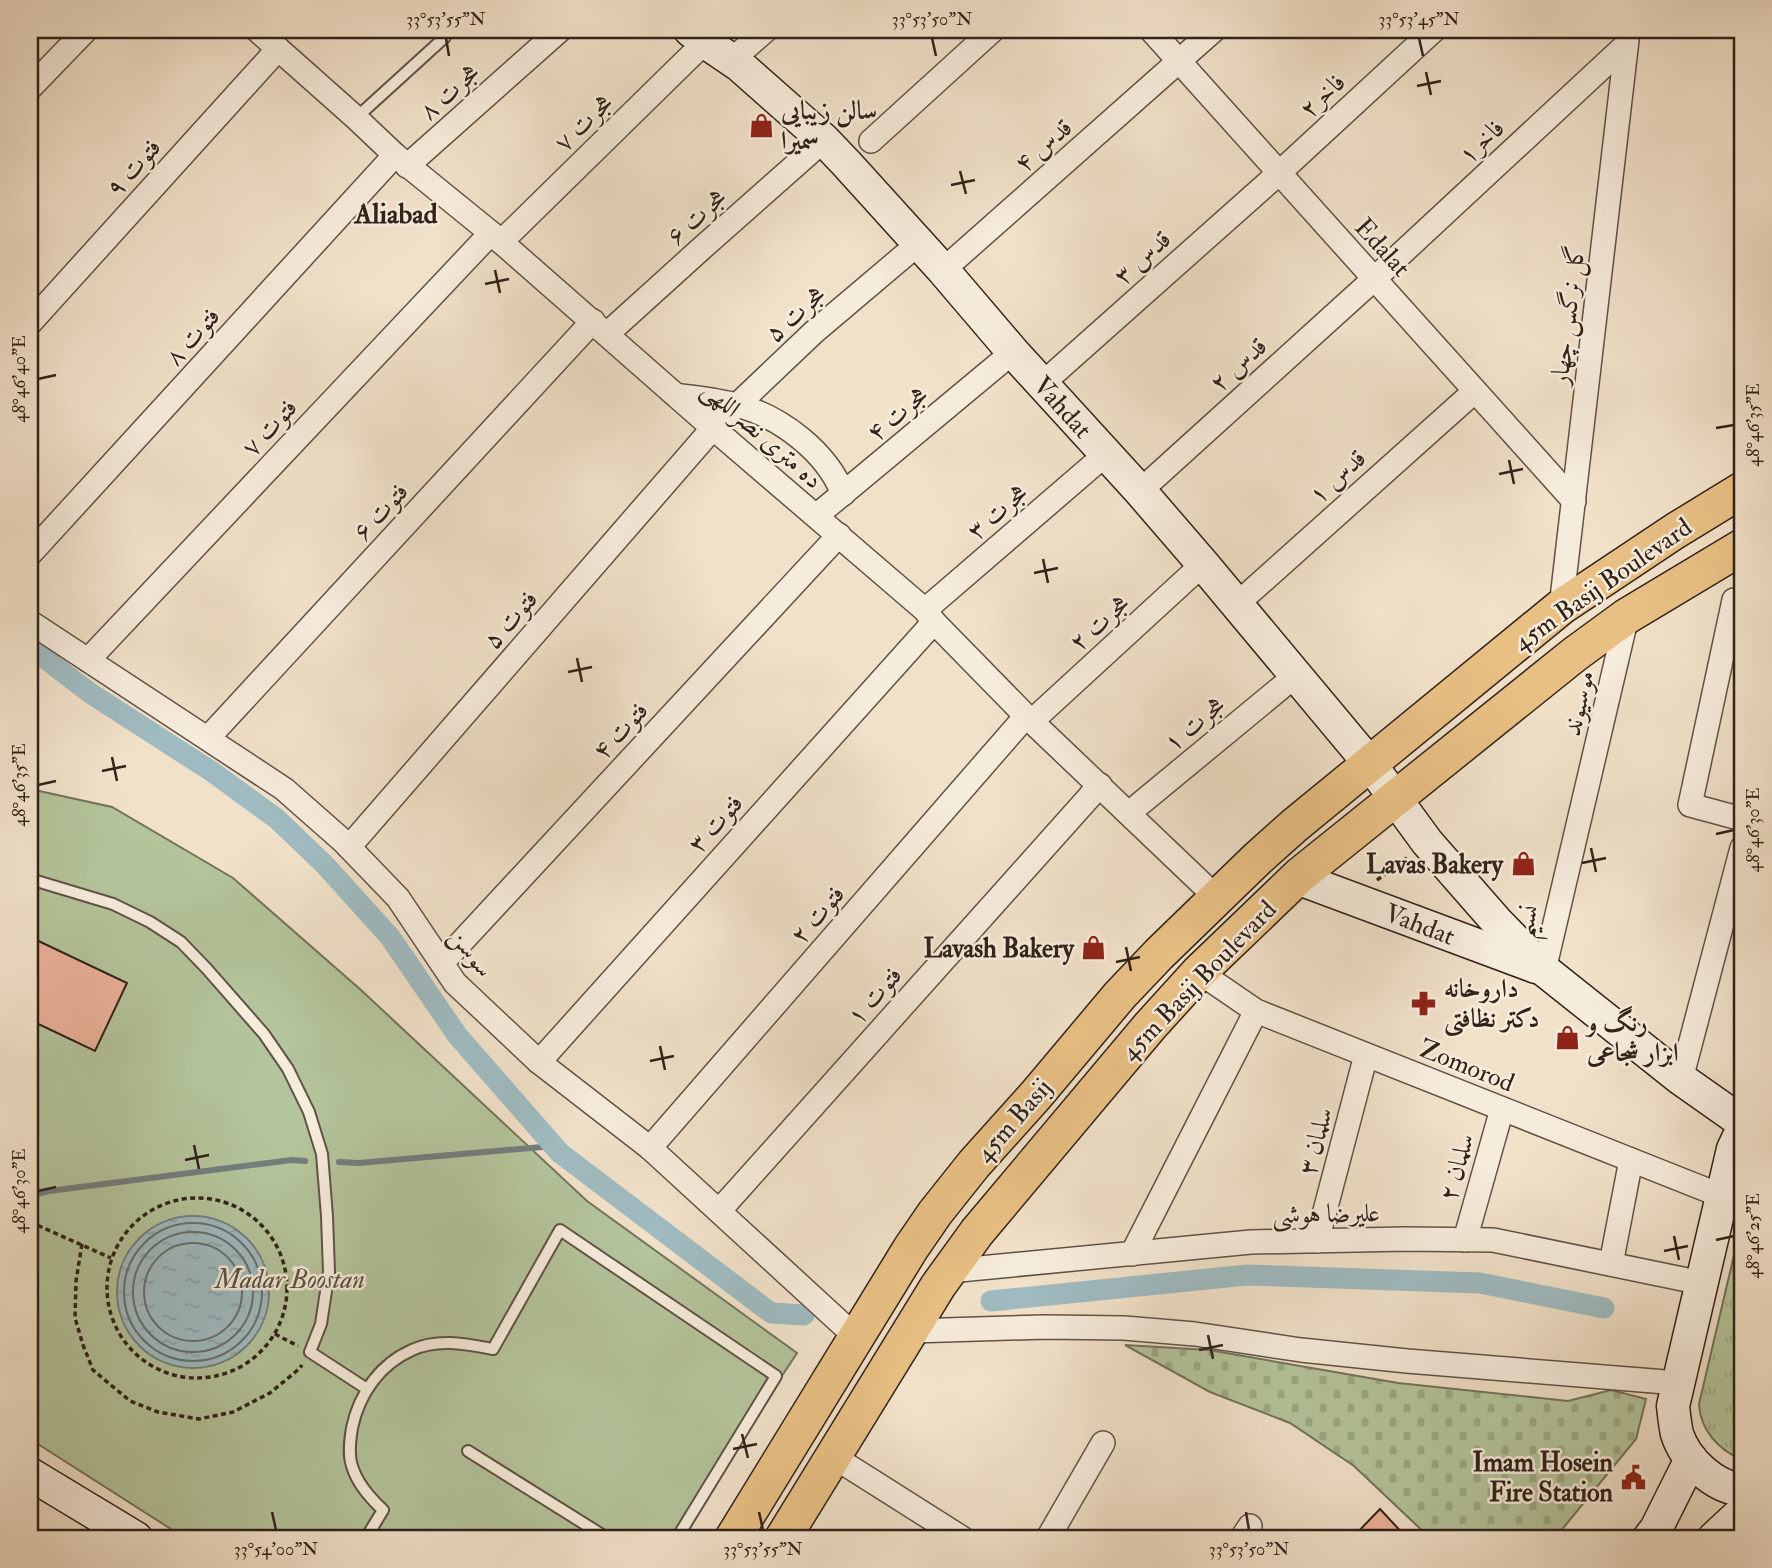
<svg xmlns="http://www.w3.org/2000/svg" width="1772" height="1568" viewBox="0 0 1772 1568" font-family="'IM FELL Double Pica',Amiri,serif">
<defs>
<pattern id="grass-tufts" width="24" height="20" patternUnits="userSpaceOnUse" patternTransform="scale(1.75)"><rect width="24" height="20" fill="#b4c49b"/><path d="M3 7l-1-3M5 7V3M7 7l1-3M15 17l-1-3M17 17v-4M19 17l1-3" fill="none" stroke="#9ba885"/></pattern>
<pattern id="cemetery-stones" width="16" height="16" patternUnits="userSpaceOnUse" patternTransform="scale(1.75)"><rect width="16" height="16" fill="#b4c49b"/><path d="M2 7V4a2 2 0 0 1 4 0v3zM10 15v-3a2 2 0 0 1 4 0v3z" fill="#9ba885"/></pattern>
<pattern id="water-ripples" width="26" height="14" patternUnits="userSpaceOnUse" patternTransform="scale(1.75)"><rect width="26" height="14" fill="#9fbbc1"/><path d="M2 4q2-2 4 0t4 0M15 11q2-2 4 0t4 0" fill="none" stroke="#89a0a5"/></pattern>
</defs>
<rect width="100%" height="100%" fill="#f1e1c9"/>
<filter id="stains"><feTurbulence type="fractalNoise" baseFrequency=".00286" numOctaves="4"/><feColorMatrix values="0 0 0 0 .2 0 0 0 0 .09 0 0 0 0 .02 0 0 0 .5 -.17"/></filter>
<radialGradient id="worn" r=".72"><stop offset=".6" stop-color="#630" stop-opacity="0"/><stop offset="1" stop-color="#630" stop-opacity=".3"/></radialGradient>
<!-- grass -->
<path fill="url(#grass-tufts)" stroke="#72735a" stroke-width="2" d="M1742,1221V1460C1719,1450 1700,1430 1699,1404Z"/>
<!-- cemetery -->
<polygon fill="url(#cemetery-stones)" stroke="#72735a" stroke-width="2" points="1125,1345 1209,1350 1398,1383 1568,1401 1611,1390 1646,1399 1636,1439 1555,1538 1430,1538 1354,1466 1290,1423 1210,1392"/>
<!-- park -->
<polygon fill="#b4c49b" stroke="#72735a" stroke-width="2" points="30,789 112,807 233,878 361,990 587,1201 797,1353 675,1538 185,1538 30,1439"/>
<!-- water -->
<circle fill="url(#water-ripples)" stroke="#737e7e" stroke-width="2" cx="193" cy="1292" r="76"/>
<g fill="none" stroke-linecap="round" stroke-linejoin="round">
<!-- shore -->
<g stroke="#686e6e" stroke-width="2">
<circle cx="193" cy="1292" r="69"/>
<circle cx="193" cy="1292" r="60"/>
<circle cx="193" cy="1292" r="49"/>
</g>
<!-- stream -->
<g stroke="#737e7e" stroke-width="6">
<polyline points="339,1162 359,1163 554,1146"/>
<polyline points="30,1196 49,1191 292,1160 305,1161"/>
</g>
<!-- canal -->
<g stroke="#9fbbc1" stroke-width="21">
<polyline points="30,647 90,693 211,771 277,819 325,865 390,937 457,1035 560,1153 771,1313 804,1315"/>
<polyline points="991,1301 1247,1275 1480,1283 1604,1308"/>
</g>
</g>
<!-- building -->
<g fill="#eab097" stroke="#31221a" stroke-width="2">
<polygon points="30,937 127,983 95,1051 30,1020"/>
<polygon points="1380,1509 1407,1538 1352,1538"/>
</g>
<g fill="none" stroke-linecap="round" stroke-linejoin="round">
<defs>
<g id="lane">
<polyline points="356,118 445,37"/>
<polyline points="30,879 113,904 150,922 181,942 207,969 264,1034 288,1069 309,1112 322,1154 327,1216 329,1272 321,1324 310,1352 367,1389"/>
<polyline points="468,1451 607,1538"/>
<path d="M366,1538L383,1510C370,1498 357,1483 352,1466C348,1454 350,1440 352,1428C359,1394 380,1364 412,1350C438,1338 466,1344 493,1349L560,1230L776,1376L677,1538"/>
</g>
<g id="street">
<polyline points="257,30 356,118 395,155 491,233 713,428 925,610 934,622 1026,716 1217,898"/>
<polyline points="1151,30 1574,501"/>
<polyline points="734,58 766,30"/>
<polyline points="30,88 86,30"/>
<polyline points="871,141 993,30"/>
<polyline points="407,166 560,30"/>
<polyline points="501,242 705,42"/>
<polyline points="943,270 1214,30"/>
<polyline points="30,323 278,49"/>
<polyline points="607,334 702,248 824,140"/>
<polyline points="1042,384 1279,173 1434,30"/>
<path d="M676,395C696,398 717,400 736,405C780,416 827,452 843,494"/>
<polyline points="1140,491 1374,279 1626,45"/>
<polyline points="816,516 1013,352"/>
<polyline points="30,554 395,155"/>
<polyline points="1734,600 1690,805 1742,819"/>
<polyline points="1237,604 1475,391"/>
<polyline points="1561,607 1627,40"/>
<polyline points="925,610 1106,454"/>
<polyline points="30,622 284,789 343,841 398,898 455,983 539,1062 650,1148 856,1337"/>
<polyline points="88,660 491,233"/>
<polyline points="1032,721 1203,564"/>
<polyline points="208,738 593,321"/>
<polyline points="1129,813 1295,676"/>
<polyline points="349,847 713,428 814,332 918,244"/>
<polyline points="442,963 839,535"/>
<polyline points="1544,970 1627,616"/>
<polyline points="1199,972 1256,1011 1722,1196"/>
<polyline points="539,1062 934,622"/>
<polyline points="1681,1079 1742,848"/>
<polyline points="650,1148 1026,716"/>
<polyline points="719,1211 1100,785"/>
<polyline points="1465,1240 1502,1109"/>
<polyline points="1317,1241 1366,1055"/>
<polyline points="1132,1254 1256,1011"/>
<polyline points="1611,1264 1631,1160"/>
<polyline points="949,1271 1251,1242 1406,1239 1493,1240 1702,1283"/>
<polyline points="912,1331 1045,1327 1124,1328 1195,1334 1301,1350 1407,1361 1678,1383"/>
<polyline points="834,1457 962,1538"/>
<polyline points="1048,1538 1103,1443"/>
<polyline points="1242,1538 1250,1526"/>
</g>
<g id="secondary">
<polyline points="690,30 705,42 739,65 824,140 846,163 943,270 1013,352 1140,491 1203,564 1370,764 1427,842 1498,923 1544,970 1681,1079 1742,1122"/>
<polyline points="1297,878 1536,967"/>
<path d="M1742,1130L1733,1149L1673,1406C1674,1415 1675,1425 1677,1434C1686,1461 1714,1487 1742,1490"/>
<polyline points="30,1474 136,1538"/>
<polyline points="1649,1538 1656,1529 1691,1459"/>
<polyline points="1714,1538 1742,1512"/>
</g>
<g id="primary">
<polyline points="733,1538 911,1248 935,1213 974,1164 1036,1095 1120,995 1159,954 1258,858 1295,825 1561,607 1675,531 1742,490"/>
<polyline points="783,1538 938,1286 977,1232 1150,1026 1199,972 1300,875 1575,654 1627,616 1742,547"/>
</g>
</defs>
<!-- lane casing -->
<use href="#lane" stroke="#615246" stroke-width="14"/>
<!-- street casing -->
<use href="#street" stroke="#615246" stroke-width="26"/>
<!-- secondary casing -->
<use href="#secondary" stroke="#31221a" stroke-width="35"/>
<!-- primary casing -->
<use href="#primary" stroke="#31221a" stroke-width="38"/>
<!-- path -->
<g stroke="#31221a" stroke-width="3.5" stroke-dasharray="5 3.5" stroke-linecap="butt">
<polyline points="1377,880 1407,858"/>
<circle cx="197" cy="1288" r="90"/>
<polyline points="30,1222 111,1258"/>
<polyline points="82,1244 76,1281 75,1318 83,1345 93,1370 130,1401 158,1412 199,1419 233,1412 270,1393 299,1369 302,1365"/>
<polyline points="275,1334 298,1346"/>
</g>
<!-- lane -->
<use href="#lane" stroke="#f6ecdc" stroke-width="10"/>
<!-- street -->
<use href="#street" stroke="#f6ecdc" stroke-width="23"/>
<!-- secondary -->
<use href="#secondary" stroke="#f6ecdc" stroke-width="32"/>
<!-- primary -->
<use href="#primary" stroke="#e8c084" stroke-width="35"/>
</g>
<!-- ticks -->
<path fill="none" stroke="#31221a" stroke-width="2.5" d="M446,38L449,56M932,38L936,56M1419,38L1423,56M1426,72L1431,95M1417,86L1441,81M960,171L966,194M951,185L975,180M495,270L500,293M485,284L509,279M38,379L56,375M1716,428L1734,425M1509,460L1514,484M1499,474L1523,469M1043,559L1048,583M1034,573L1058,568M577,658L582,682M568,672L592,667M112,757L117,781M102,771L126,766M38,785L56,781M1716,834L1734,830M1591,848L1596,872M1582,863L1606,858M1126,947L1131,971M1116,962L1140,957M660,1046L665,1070M650,1061L674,1056M194,1145L199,1169M185,1160L209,1155M38,1191L56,1187M1674,1236L1679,1260M1716,1240L1734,1236M1664,1251L1688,1246M1208,1335L1213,1359M1199,1350L1223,1345M742,1434L748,1458M733,1449L757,1444M272,1512L276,1530M759,1512L763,1530M1246,1512L1249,1530"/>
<!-- icons -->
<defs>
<symbol id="shop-bare" viewBox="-9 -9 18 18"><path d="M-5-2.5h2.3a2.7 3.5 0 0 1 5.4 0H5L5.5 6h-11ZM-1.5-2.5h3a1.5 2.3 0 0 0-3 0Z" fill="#8f2418" stroke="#f6ecdc" stroke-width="2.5" paint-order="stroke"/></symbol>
<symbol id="pharmacy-bare" viewBox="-9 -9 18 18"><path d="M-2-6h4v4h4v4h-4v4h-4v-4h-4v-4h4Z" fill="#8f2418" stroke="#f6ecdc" stroke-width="2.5" paint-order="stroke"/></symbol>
<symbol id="civic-bare" viewBox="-9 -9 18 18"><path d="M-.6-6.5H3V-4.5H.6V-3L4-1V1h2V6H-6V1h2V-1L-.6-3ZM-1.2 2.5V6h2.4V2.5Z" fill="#8f2418" stroke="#f6ecdc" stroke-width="2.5" paint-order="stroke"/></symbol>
</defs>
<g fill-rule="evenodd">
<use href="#shop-bare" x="744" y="108" width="35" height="35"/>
<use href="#shop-bare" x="1506" y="846" width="35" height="35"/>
<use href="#shop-bare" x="1076" y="930" width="35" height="35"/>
<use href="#pharmacy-bare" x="1406" y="986" width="35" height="35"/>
<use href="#shop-bare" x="1550" y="1020" width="35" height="35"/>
<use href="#civic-bare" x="1616" y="1460" width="35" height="35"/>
</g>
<g text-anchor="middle" stroke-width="5" stroke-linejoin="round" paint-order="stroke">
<!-- street labels -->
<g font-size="26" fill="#31221a" stroke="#f6ecdc">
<text transform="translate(449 91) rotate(-42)" y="9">هجرت ۸</text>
<text transform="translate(1322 95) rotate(-43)" y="9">فاخر۲</text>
<text transform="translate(583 122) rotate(-44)" y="9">هجرت ۷</text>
<text transform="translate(1481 141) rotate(-43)" y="9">فاخر۱</text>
<text transform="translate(1043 145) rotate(-41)" y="9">قدس ۴</text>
<text transform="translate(133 167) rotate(-48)" y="9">فتوت ۹</text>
<text transform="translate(696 216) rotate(-42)" y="9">هجرت ۶</text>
<text transform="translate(1383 247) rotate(48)" y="9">Edalat</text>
<text transform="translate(1142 257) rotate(-42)" y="9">قدس ۳</text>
<text transform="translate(795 313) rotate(-42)" y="9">هجرت ۵</text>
<text transform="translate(1567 315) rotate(-83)" y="9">گل نرگس چهار</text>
<text transform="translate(192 336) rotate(-48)" y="9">فتوت ۸</text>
<text transform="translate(1238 364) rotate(-42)" y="9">قدس ۲</text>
<text transform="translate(1063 407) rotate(48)" y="9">Vahdat</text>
<text transform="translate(897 413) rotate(-40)" y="9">هجرت ۴</text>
<text transform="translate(269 427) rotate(-47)" y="9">فتوت ۷</text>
<text transform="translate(763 434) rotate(41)" y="9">ده متری نصراللهی</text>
<text transform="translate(1337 476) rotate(-42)" y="9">قدس ۱</text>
<text transform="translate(380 511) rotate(-47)" y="9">فتوت ۶</text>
<text transform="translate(997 511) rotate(-41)" y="9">هجرت ۳</text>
<text transform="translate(1602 584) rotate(-35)" y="9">45m Basij Boulevard</text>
<text transform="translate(510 619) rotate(-49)" y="9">فتوت ۵</text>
<text transform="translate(1099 622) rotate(-42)" y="9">هجرت ۲</text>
<text transform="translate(1578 703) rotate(-77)" y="9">موسیوند</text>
<text transform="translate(1194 723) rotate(-40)" y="9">هجرت ۱</text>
<text transform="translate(620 730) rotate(-47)" y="9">فتوت ۴</text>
<text transform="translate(715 823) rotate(-48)" y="9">فتوت ۳</text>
<text transform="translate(817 914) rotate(-49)" y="9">فتوت ۲</text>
<text transform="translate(1526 921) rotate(-77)" y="9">نسیم</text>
<text transform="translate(1420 924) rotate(21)" y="9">Vahdat</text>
<text transform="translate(472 952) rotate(52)" y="9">سوسن</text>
<text transform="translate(1198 980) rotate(-46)" y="9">45m Basij Boulevard</text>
<text transform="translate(874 995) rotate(-48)" y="9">فتوت ۱</text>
<text transform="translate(1467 1065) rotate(22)" y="9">Zomorod</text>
<text transform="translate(1013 1120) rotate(-49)" y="9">45m Basij</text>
<text transform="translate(1315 1141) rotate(-75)" y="9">سلمان ۳</text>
<text transform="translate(1456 1167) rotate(-74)" y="9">سلمان ۲</text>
<text transform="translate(1326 1213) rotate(-1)" y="9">علیرضا هوشی</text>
</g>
<!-- poi labels -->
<g font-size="26" font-weight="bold" fill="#31221a" stroke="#f6ecdc" text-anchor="start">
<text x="781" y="119">سالن زیبایی<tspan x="781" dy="30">سمیرا</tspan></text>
<text x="1503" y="873" text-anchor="end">Lavas Bakery</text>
<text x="1074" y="957" text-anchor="end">Lavash Bakery</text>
<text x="1444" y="997">داروخانه<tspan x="1444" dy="30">دکتر نظافتی</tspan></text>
<text x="1587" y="1031">رنگ و<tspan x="1587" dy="30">ابزار شجاعی</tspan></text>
<text x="1613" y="1471" text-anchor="end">Imam Hosein<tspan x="1613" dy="30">Fire Station</tspan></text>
</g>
<!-- park labels -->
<g font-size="26" font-style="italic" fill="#585341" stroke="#f6ecdc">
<text x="290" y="1288">Madar Boostan</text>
</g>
<!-- neighbourhood labels -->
<g font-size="28" font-weight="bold" fill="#31221a" stroke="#f6ecdc">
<text x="396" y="223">Aliabad</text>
</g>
</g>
<!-- margin -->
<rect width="1772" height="1568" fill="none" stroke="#f1e1c9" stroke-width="77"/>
<rect x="38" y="38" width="1696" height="1492" fill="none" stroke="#31221a" stroke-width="2.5"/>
<g font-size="18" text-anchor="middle" fill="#31221a">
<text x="446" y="25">33°53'55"N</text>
<text x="932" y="25">33°53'50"N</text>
<text x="1419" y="25">33°53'45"N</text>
<text transform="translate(19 379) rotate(-90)" y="6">48°46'40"E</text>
<text transform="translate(1753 425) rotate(-90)" y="6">48°46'35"E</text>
<text transform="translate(19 785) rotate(-90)" y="6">48°46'35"E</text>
<text transform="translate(1753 830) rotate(-90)" y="6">48°46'30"E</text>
<text transform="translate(19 1191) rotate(-90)" y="6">48°46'30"E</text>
<text transform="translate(1753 1236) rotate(-90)" y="6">48°46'25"E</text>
<text x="276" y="1555">33°54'00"N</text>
<text x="763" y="1555">33°53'55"N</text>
<text x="1249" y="1555">33°53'50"N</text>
</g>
<rect width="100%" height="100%" filter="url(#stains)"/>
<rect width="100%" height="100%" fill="url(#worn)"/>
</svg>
